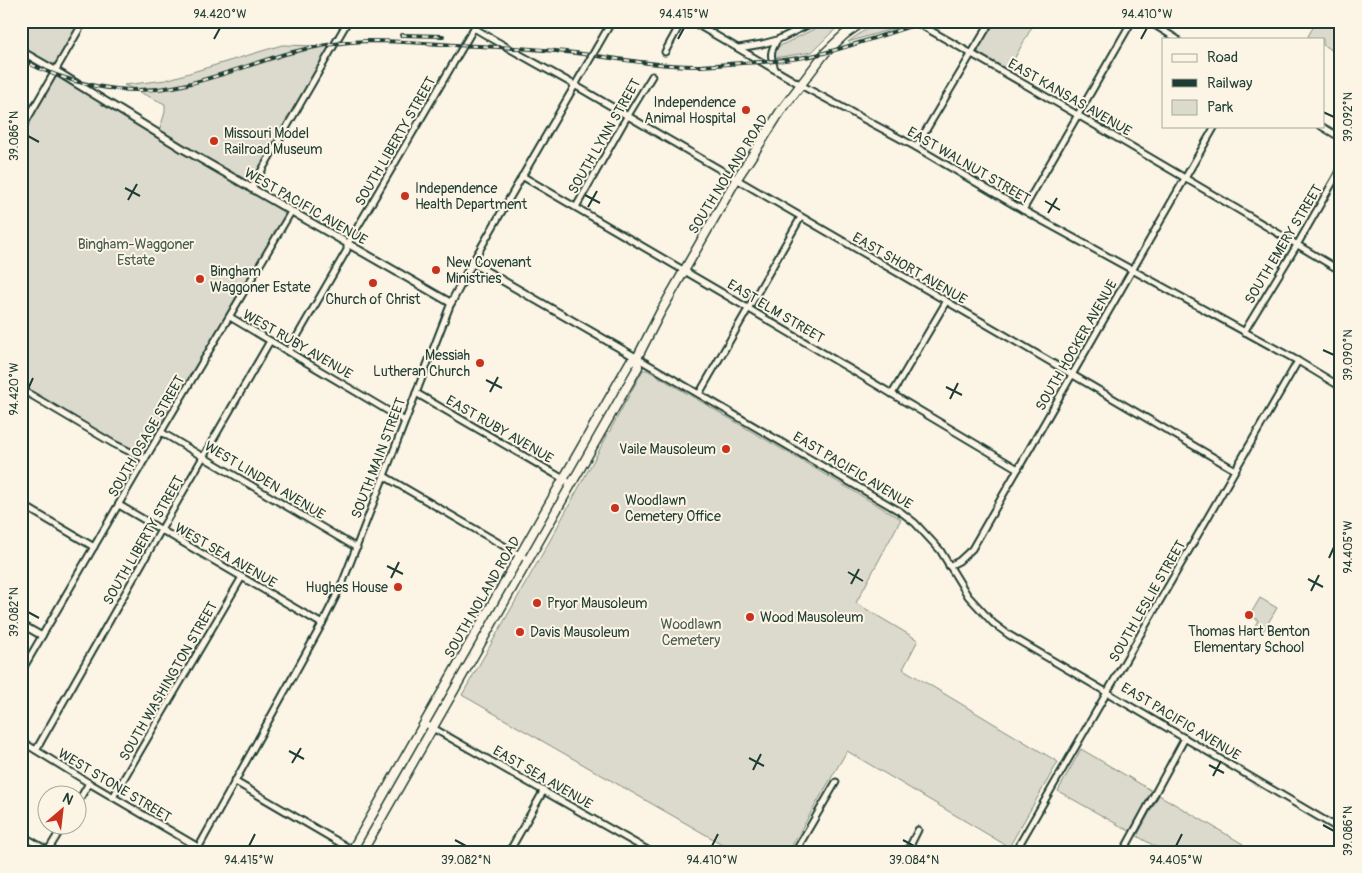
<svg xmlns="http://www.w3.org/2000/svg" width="1362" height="873" viewBox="0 0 1362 873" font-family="Pangolin,sans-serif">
<rect width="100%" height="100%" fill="#fcf5e5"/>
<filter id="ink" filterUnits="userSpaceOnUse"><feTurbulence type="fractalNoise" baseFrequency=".02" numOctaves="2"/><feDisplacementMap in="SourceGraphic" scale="10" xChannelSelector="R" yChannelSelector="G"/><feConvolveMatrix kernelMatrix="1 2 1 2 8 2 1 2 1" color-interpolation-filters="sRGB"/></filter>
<g filter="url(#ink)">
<!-- green -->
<g fill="#dcdacc" stroke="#7e8c80">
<polygon points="21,21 84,21 56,71 159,132 165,112 165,104 124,85 166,80 282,45 320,46 335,44 252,188 291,212 145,459 21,389 21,130 56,71 21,51"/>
<polygon points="830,21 846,21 831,33 812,52 774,58 774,53 778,47"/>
<polygon points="884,21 909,21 912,23 848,42 862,32"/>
<polygon points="994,21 1026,21 1033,25 1008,70 979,53 978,49"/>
<polygon points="1317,21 1341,22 1341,56 1323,45 1323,39 1312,39 1308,36"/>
<polygon points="643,370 647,370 901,519 856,603 918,640 903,669 1058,762 1009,847 847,751 788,852 736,852 462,695 548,544"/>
<polygon points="1260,598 1277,608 1262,633 1254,628 1258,620 1250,615"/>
<polygon points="1081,749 1154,792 1131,832 1058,791"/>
<polygon points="1159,795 1243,844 1238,852 1165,852 1137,836"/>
</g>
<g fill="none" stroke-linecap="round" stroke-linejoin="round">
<defs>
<g id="minor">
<polyline points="221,21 221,22"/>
<polyline points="691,21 808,89 916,147 1023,210 1298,361 1341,387"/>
<path d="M917,21L919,24C1061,104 1201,187 1341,271"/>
<polyline points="1148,21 1177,39"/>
<path d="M474,28C512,51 551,71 590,94C804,220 1021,343 1235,470"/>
<polyline points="597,47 612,21"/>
<polyline points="739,48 762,44 777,40 816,21"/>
<polyline points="665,52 682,21"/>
<path d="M775,69C770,56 770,52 777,40"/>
<polyline points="1321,126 1341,138"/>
<polyline points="21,130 84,21"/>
<polyline points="916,147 991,21"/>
<polyline points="522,176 724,294 1018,469"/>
<polyline points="251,189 348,21"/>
<polyline points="576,207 624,122 652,76"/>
<polyline points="1023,210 1132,21"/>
<polyline points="472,263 589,61"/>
<polyline points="230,317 405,421"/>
<polyline points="1244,332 1297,245 1341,168"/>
<polyline points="288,352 347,250 347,245 478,21"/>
<polyline points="637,358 901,512 915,523 940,550 968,596 993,623 1009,635 1341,830"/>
<polyline points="21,389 114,444 145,459"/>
<polyline points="416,393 572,484"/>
<polyline points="699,394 801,217"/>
<polyline points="892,394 946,302"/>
<polyline points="161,432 357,548"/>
<polyline points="384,476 528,560"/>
<polyline points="21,504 94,547"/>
<polyline points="119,505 322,624"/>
<polyline points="949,566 959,561 972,549 1215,126"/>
<polyline points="21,624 42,636"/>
<polyline points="21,672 145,459 291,212"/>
<polyline points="424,723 651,852"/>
<polyline points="21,741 89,783 198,847"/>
<polyline points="36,750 161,530 270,341"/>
<polyline points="234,781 354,851"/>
<polyline points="113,797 242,577"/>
<polyline points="78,802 89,783"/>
<polyline points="21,835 50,852"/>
<polyline points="47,852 63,826"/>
<polyline points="196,852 322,624 342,584 451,303"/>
<polyline points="509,852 544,790"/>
<polyline points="795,852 836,782"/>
<polyline points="907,852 918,830"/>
<polyline points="1015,852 1298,361"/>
<polyline points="1123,852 1185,738"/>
</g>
<polyline id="tertiary" points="21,51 56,71 185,150 451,303 472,263 637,358"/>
<g id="primary">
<polyline points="351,852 630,362 637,358"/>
<polyline points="362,852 638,367 637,358 660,313 736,180 763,139 780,112 825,53 844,35 864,21"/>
</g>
</defs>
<!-- minor casing -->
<use href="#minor" stroke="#1f3d34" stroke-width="9"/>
<!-- tertiary casing -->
<use href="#tertiary" stroke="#1f3d34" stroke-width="10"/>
<!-- primary casing -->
<use href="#primary" stroke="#1f3d34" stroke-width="11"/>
<!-- minor -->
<use href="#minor" stroke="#fcf5e5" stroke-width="5"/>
<!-- tertiary -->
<use href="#tertiary" stroke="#fcf5e5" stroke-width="6"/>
<!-- primary -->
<use href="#primary" stroke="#fcf5e5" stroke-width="8"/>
<defs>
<g id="rail">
<polyline points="401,35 443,36"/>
<path d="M21,59C66,84 122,96 173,87C211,80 248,65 285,54C311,47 339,42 367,41C396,41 426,43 455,45C495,47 535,48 575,53C615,58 655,66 695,66C711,66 726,64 742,63C769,62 797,60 824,53C859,44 892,32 926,21"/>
</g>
</defs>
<!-- rail casing -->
<use href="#rail" stroke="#1f3d34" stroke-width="4"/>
<!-- rail -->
<use href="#rail" stroke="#fcf5e5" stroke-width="2" stroke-dasharray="5.5" stroke-linecap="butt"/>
<defs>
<polyline id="minor-bridge" points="589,61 597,47"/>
</defs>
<!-- minor-bridge casing -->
<use href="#minor-bridge" stroke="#1f3d34" stroke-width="9" stroke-linecap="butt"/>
<!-- minor-bridge -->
<use href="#minor-bridge" stroke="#fcf5e5" stroke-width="5"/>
</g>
</g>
<!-- ticks -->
<path fill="none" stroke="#1f3d34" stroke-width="2" d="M214,39L220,28M678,39L684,28M1141,39L1147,28M1323,112L1334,117M28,136L39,142M125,188L140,196M585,195L600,203M128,200L137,184M1045,201L1060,210M588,207L597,191M1048,213L1057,198M1323,350L1334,355M486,380L502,388M946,387L962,395M28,389L33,378M490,392L498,377M950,399L958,383M1329,558L1334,547M387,566L403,574M848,572L863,581M391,578L399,562M1308,579L1323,587M851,584L859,569M1311,591L1319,575M28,612L39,618M289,751L304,759M749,758L764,766M292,763L301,748M1209,765L1224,773M753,770L761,754M1213,776L1221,761M1323,825L1334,831M455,840L466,846M903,840L914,846M249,846L255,834M712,846L718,834M1176,846L1182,834"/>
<!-- markers -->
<g fill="#c8321e" stroke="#fcf5e5" stroke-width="2">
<circle cx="746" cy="110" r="5"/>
<circle cx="214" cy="141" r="5"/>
<circle cx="405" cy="196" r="5"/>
<circle cx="436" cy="270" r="5"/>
<circle cx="200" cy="279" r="5"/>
<circle cx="373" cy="283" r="5"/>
<circle cx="480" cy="363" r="5"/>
<circle cx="726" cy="449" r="5"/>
<circle cx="615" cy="508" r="5"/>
<circle cx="398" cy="587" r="5"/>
<circle cx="537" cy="603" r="5"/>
<circle cx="1249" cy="615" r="5"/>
<circle cx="750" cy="617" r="5"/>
<circle cx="520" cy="632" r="5"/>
</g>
<g text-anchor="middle" stroke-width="4" stroke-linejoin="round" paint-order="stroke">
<!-- street labels -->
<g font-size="14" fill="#1f3d34" stroke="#fcf5e5">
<text transform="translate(1070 97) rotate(30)" y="5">EAST KANSAS AVENUE</text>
<text transform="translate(604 136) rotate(-60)" y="5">SOUTH LYNN STREET</text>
<text transform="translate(395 141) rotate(-60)" y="5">SOUTH LIBERTY STREET</text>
<text transform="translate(969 165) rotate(30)" y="5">EAST WALNUT STREET</text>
<text transform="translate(728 174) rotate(-58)" y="5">SOUTH NOLAND ROAD</text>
<text transform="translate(306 206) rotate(30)" y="5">WEST PACIFIC AVENUE</text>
<text transform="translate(1283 244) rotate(-59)" y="5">SOUTH EMERY STREET</text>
<text transform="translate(910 268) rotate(30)" y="5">EAST SHORT AVENUE</text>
<text transform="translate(776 311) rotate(31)" y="5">EAST ELM STREET</text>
<text transform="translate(298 344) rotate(30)" y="5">WEST RUBY AVENUE</text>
<text transform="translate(1076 345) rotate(-60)" y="5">SOUTH HOCKER AVENUE</text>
<text transform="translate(500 429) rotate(30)" y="5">EAST RUBY AVENUE</text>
<text transform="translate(146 436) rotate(-60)" y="5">SOUTH OSAGE STREET</text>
<text transform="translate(378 458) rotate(-69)" y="5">SOUTH MAIN STREET</text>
<text transform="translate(853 470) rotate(31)" y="5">EAST PACIFIC AVENUE</text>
<text transform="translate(265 480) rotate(31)" y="5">WEST LINDEN AVENUE</text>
<text transform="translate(143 540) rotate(-60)" y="5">SOUTH LIBERTY STREET</text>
<text transform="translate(226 555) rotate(30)" y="5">WEST SEA AVENUE</text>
<text transform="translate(482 597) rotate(-60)" y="5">SOUTH NOLAND ROAD</text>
<text transform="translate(1147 601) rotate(-60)" y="5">SOUTH LESLIE STREET</text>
<text transform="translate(168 681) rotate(-60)" y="5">SOUTH WASHINGTON STREET</text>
<text transform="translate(1181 721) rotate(31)" y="5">EAST PACIFIC AVENUE</text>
<text transform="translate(543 777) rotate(30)" y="5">EAST SEA AVENUE</text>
<text transform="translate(115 785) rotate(31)" y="5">WEST STONE STREET</text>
</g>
<!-- poi labels -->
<g font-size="14" fill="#1f3d34" stroke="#fcf5e5" text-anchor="start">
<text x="736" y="107" text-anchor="end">Independence<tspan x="736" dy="16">Animal Hospital</tspan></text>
<text x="224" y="138">Missouri Model<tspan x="224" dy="16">Railroad Museum</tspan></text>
<text x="415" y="193">Independence<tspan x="415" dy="16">Health Department</tspan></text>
<text x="446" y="267">New Covenant<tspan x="446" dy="16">Ministries</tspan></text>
<text x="210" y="276">Bingham<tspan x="210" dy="16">Waggoner Estate</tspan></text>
<text x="373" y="304" text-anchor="middle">Church of Christ</text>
<text x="470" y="360" text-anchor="end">Messiah<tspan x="470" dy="16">Lutheran Church</tspan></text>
<text x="716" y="454" text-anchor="end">Vaile Mausoleum</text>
<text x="625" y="505">Woodlawn<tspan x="625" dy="16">Cemetery Office</tspan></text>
<text x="388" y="592" text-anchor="end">Hughes House</text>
<text x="547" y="608">Pryor Mausoleum</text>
<text x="760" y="622">Wood Mausoleum</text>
<text x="1249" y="636" text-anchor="middle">Thomas Hart Benton<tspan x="1249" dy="16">Elementary School</tspan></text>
<text x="530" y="637">Davis Mausoleum</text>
</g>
<!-- park labels -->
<g font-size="14" fill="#455c52" stroke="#fcf5e5">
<text x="136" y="249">Bingham-Waggoner<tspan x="136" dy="16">Estate</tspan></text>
<text x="691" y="629">Woodlawn<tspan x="691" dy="16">Cemetery</tspan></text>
</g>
</g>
<!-- margin -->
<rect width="1362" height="873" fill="none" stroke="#fcf5e5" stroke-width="55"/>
<!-- legend -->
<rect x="1162" y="38" width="162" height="90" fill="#fcf5e5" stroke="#a4ab9e"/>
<rect x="1172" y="54" width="25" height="8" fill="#fcf5e5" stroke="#a4ab9e"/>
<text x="1207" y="62" font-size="15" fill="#1f3d34">Road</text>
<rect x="1172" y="79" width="25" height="8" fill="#1f3d34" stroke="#a4ab9e"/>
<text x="1207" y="88" font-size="15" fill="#1f3d34">Railway</text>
<rect x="1172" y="100" width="25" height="15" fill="#dcdacc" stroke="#a4ab9e"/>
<text x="1207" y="112" font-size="15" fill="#1f3d34">Park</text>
<!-- north arrow -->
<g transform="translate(62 810) rotate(28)"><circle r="24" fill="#fcf5e5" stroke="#a4ab9e"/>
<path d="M0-4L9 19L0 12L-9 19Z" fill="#c8321e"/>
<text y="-8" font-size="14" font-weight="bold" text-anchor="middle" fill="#1f3d34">N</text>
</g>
<rect x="28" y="28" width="1306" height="818" fill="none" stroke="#1f3d34" stroke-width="2"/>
<g font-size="12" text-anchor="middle" fill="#1f3d34">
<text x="220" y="18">94.420°W</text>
<text x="684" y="18">94.415°W</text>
<text x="1147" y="18">94.410°W</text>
<text transform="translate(1348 117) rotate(-90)" y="4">39.092°N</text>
<text transform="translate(14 136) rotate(-90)" y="4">39.086°N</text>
<text transform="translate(1348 355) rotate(-90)" y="4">39.090°N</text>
<text transform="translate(14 389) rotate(-90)" y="4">94.420°W</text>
<text transform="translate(1348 547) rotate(-90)" y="4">94.405°W</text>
<text transform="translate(14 612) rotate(-90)" y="4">39.082°N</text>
<text transform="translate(1348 831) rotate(-90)" y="4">39.086°N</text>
<text x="249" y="864">94.415°W</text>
<text x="466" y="864">39.082°N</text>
<text x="712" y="864">94.410°W</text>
<text x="914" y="864">39.084°N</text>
<text x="1176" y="864">94.405°W</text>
</g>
</svg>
